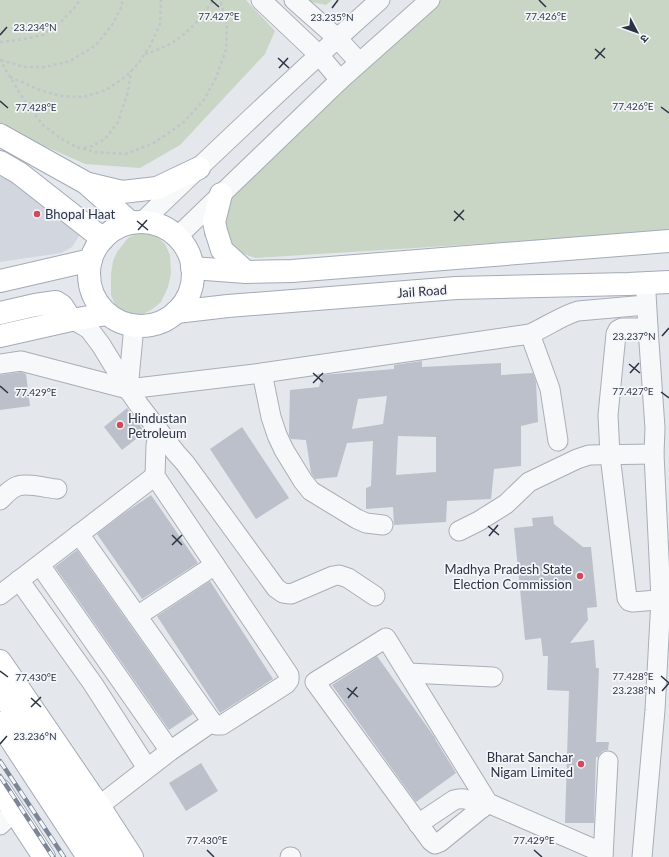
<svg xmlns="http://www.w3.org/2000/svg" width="669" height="857" viewBox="0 0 669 857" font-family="Lato,'Noto Sans Devanagari',sans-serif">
<rect width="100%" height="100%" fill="#e4e7ec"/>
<!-- built -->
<polygon fill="#d2d6de" points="0,175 83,222 79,236 72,247 61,253 0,262"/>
<!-- green -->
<g fill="#c9d6c5">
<polygon points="0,0 246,0 275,31 265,54 180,145 140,168 85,164 8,130 0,124"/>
<polygon points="301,0 332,0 326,5"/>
<polygon points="434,0 669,0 669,232 255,258 220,245 204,236 204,223"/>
<polygon points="146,231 154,233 165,244 170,255 171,273 168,287 161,302 151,310 141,315 131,316 122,313 115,305 111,295 111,274 113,261 117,252 128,238 138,233"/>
</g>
<!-- building -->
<g fill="#bbc0ca" fill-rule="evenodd">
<path d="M422,361V367L501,363V375L533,373L536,382L538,422L521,426V466L494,469L491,499L447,501L446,522L394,525L393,507L366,509V488L371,486L373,441L347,443L337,477L315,479L311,473L306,440L291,439L289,435L290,390L319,387L322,375L394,369V365ZM387,396L383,424L352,429L358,399ZM398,436L436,437V472L396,475Z"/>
<polygon points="21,372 26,374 30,406 0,410 0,375"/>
<polygon points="127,408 145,432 122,450 104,427"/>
<polygon points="242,427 289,498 256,519 210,449"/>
<polygon points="151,495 198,563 142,599 97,534 123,514"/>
<polygon points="553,516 554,524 583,547 591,547 597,607 587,608 588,620 570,643 594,640 596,668 599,668 596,742 609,742 608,750 603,751 599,755 598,757 596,757 594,823 565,823 569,691 547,690 548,656 543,656 541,638 525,640 514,528 533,526 532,518"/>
<polygon points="77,550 193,714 169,730 55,567"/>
<polygon points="210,581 273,679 220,713 157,616"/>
<polygon points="377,656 435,738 435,739 456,773 416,802 332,685"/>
<polygon points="201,763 218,791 186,811 169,783"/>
</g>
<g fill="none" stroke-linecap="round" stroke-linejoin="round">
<defs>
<g id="minor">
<polyline points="261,0 319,55 340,80"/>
<polyline points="294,0 337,38 359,62"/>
<path d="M142,222C220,147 299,72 380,0"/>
<polyline points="177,237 340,80 430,0"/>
<polyline points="74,320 89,329 101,345 128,389 139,405 159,431 156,445 155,476 289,675 289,680 286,684 222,725 216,725 212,722 79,534"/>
<polyline points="648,328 622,328 618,330 616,334 608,415 610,455 627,598 629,601 633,602 669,599"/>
<polyline points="530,334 550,389 558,441"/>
<path d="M0,364L21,361L128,389L262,373L530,334C546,327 561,316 578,311L646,305"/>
<polyline points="262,373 271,417 277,435 284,450 303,481 311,491 357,519 366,523 383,525"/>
<polyline points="128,389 134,326"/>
<polyline points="159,431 176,453 185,463 276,588 283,593 291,594 333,576 339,575 348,578 375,596"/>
<path d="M0,500C5,495 11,488 18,486C27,483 47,488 57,489"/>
<polyline points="459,531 479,521 506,504 529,482 577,459 589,455 654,454"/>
<polyline points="40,565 170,751"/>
<polyline points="19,580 93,684 147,768"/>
<polyline points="0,595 155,476"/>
<polyline points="137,616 215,565"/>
<polyline points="408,673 493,677"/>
<polyline points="488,803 386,638 315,682 431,841 435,844 440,842 488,803 603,853"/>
<polyline points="99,806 170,751 212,722"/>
<path d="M418,824L454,800C466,796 472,802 482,808"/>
<polyline points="0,825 14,811"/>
<polyline points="290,857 291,857"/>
<polyline points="603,857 608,761"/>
<polyline points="642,857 655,710 661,599 654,454 655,428 648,328 646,293"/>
</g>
<g id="major">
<polyline points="0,135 86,183 131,223"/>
<polyline points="0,162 19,173 103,239"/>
<polyline points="89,184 122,192 157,188 199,168"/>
<polyline points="221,194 214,222 216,231 222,250 246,272"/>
<circle cx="141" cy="274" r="52"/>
<polyline points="192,268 246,272 292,271 669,241"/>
<polyline points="0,281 91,260"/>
<polyline points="176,312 228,306 456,288 628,284 669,282"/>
<polyline points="0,313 35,305 56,302 62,306 71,320"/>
<polyline points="0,336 71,320 107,314"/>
<polyline points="0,661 99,806 132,857"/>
<polyline points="0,691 112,857"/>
<polyline points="0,723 88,857"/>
<polyline points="0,790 44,857"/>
</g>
</defs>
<!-- minor casing -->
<use href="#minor" stroke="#a9aeb7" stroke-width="21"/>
<!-- major casing -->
<use href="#major" stroke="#a3abb8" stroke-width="24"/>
<!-- path -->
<g stroke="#c2c5cb" stroke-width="2.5" stroke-dasharray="3 3" stroke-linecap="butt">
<polyline points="0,42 19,40 43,35 62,21 77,5 79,0"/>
<path d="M145,54C152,52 159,49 166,46C185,37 202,18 213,0"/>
<polyline points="0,59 5,69 26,103 43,125 62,139 76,147 96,152 125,154 154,143 184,122 203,101 215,80 226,50 227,24 221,3 219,0"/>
<polyline points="1,60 24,67 45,67 70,61 96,45 112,25 122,6 122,0"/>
<polyline points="10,77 40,90 60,96 83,97 106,90 125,77 138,64 150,46 160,24 161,0"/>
<polyline points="84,148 92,146 105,139 118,122 128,92 131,71"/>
</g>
<!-- minor -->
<use href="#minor" stroke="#f7f8fa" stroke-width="19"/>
<!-- major -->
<use href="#major" stroke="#fff" stroke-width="22"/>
<defs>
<g id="rail">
<polyline points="0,761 64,857"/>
<polyline points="0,776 53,857"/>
</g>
</defs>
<!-- rail casing -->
<use href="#rail" stroke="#7d8696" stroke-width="4.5"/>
<!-- rail -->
<use href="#rail" stroke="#f4f6f9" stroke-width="3" stroke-dasharray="9" stroke-linecap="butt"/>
</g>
<!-- ticks -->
<path fill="none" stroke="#2b3445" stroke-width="1.5" d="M211,0L219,7M539,0L546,7M332,8L338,0M0,35L7,27M595,49L605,58M278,58L289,68M595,59L605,48M279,68L288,58M0,101L8,108M661,107L669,113M454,211L464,220M137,221L148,230M454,221L464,210M138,230L147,220M662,336L669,328M629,364L640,373M313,373L323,382M630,373L639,363M313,383L323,373M0,386L8,393M661,392L669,398M488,526L499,535M172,535L182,545M489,536L498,525M172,545L182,535M0,671L8,677M661,676L669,683M347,688L358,697M662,691L669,683M31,698L41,707M348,698L357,687M31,707L41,697M0,744L7,736M207,850L214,857M534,850L542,857"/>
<!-- markers -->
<g fill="#d1495b" stroke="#f4f6f9" stroke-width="1.5">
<circle cx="37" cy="214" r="4"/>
<circle cx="120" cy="425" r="4"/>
<circle cx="580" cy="576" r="4"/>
<circle cx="581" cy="764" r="4"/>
</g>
<g text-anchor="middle" stroke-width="3.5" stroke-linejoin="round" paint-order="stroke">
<!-- poi labels -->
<g font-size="13" fill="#2b3445" stroke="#f4f6f9" text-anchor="start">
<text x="45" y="219">Bhopal Haat</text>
<text x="128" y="423">Hindustan<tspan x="128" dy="15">Petroleum</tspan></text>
<text x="572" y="574" text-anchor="end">Madhya Pradesh State<tspan x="572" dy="15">Election Commission</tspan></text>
<text x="573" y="762" text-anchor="end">Bharat Sanchar<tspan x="573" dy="15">Nigam Limited</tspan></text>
</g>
<!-- street labels -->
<g font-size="13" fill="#2b3445" stroke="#f4f6f9">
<text transform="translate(422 291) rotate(-4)" y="5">Jail Road</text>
</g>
</g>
<g font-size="10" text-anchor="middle" fill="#2b3445" stroke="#f4f6f9" stroke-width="3.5" stroke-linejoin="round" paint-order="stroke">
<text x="219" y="20">77.427°E</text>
<text x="546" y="20">77.426°E</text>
<text x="332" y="21">23.235°N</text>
<text x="35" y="31">23.234°N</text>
<text x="633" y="110">77.426°E</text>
<text x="36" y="111">77.428°E</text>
<text x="634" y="340">23.237°N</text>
<text x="633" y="395">77.427°E</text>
<text x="36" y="396">77.429°E</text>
<text x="633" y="680">77.428°E</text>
<text x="36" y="681">77.430°E</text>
<text x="634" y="694">23.238°N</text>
<text x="35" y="740">23.236°N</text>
<text x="207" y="844">77.430°E</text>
<text x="534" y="844">77.429°E</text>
</g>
<!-- north arrow -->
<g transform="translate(637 32) rotate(131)" stroke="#f4f6f9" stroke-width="3" paint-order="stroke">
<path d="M0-3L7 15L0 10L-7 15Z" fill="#2b3445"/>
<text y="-6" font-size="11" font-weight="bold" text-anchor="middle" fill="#2b3445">उ</text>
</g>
</svg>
